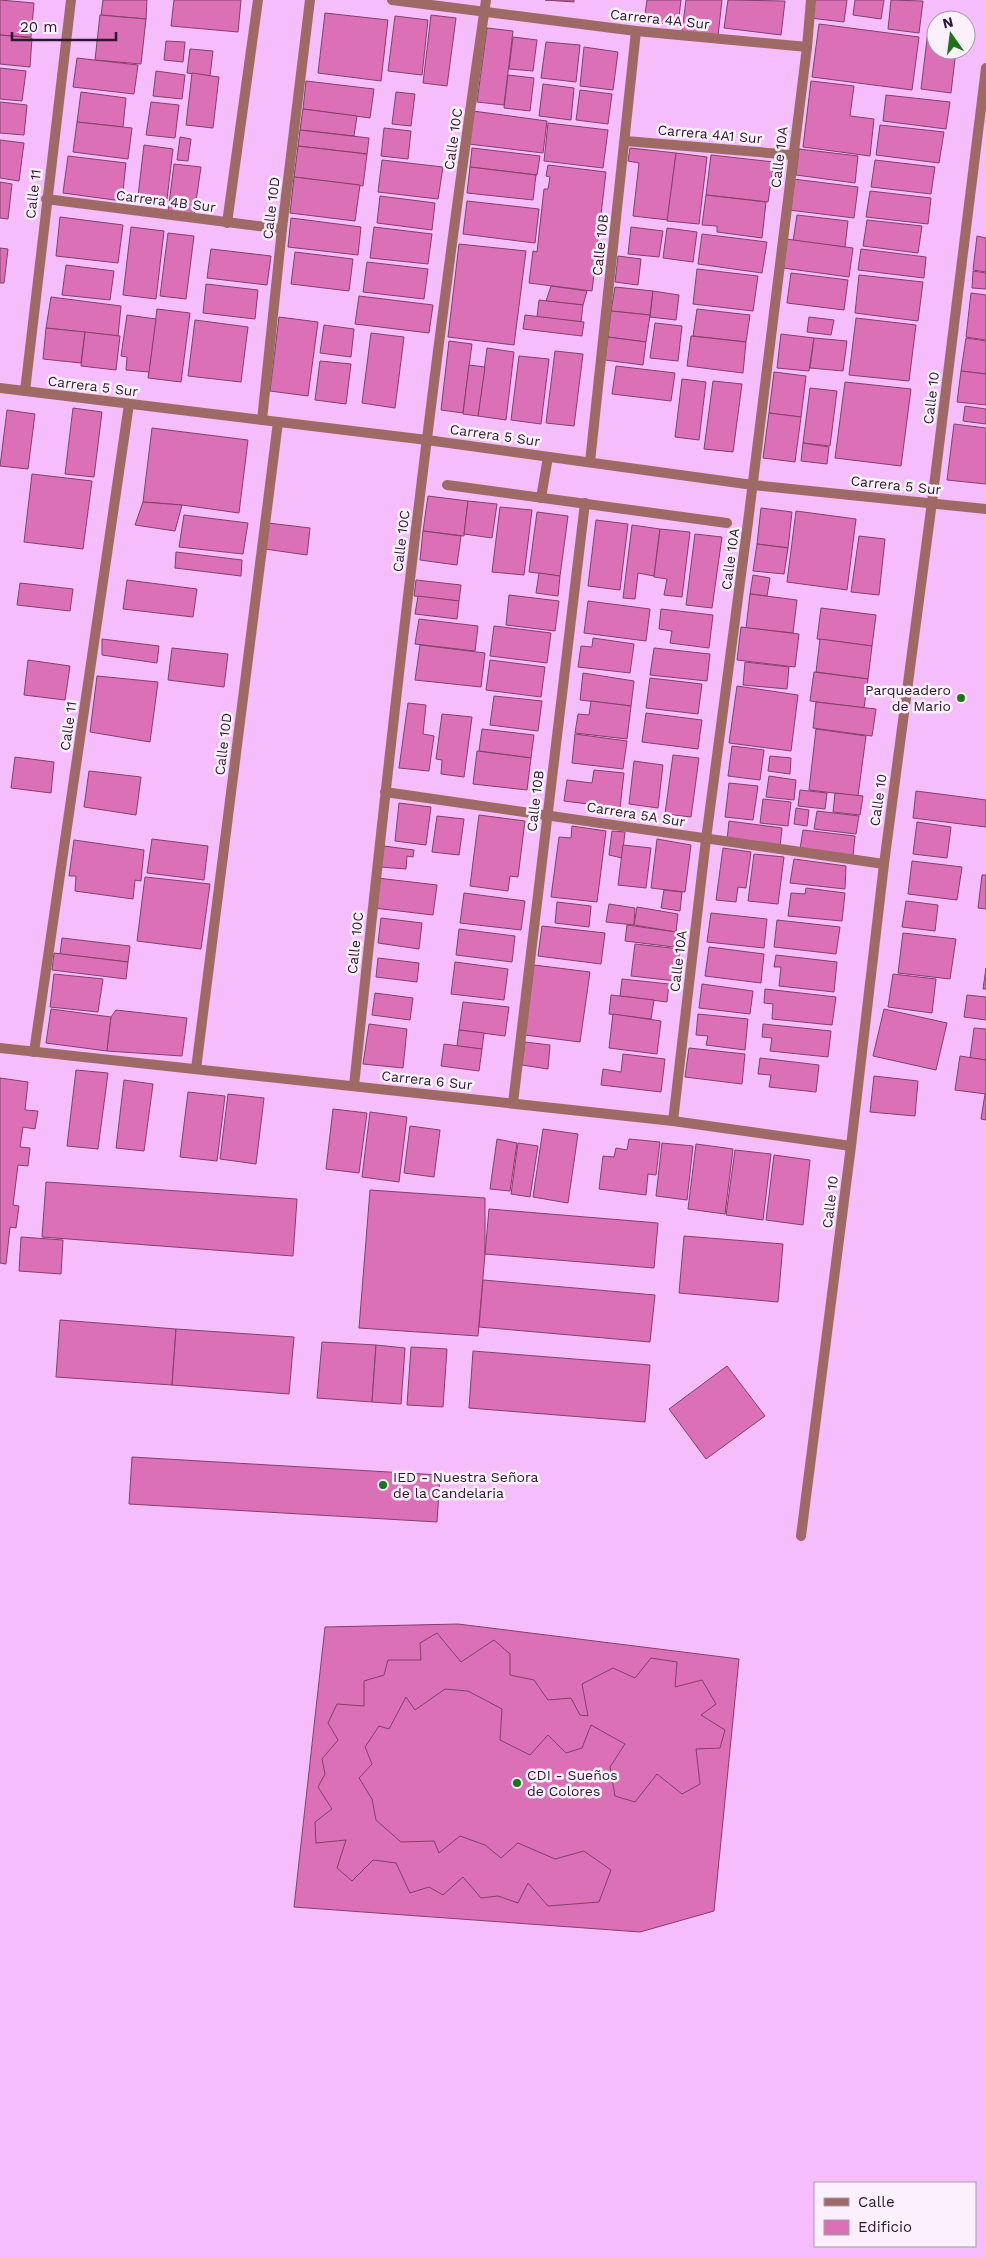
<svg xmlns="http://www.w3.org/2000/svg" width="986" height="2257" viewBox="0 0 986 2257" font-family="'Work Sans',sans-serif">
<rect width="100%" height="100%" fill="#f6bdfd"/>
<!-- building -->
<g fill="#dc70b6" stroke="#82406a">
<polygon points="0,0 34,3 31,37 0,35"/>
<polygon points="103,0 147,0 146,19 101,15"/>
<polygon points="174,0 241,0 238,32 171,26"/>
<polygon points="545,0 574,0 574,2"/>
<polygon points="647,0 681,0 678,25 644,21"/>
<polygon points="686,0 722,0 718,36 682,32"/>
<polygon points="728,0 785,1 781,35 724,28"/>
<polygon points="812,0 847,0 844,22 810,18"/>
<polygon points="855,0 884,0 881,19 853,15"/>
<polygon points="891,0 923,1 919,33 888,29"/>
<polygon points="325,13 388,20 381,81 318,73"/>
<polygon points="100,15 146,19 141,64 95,60"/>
<polygon points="431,15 456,18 447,86 423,83"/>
<polygon points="395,16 428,20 422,75 388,71"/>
<polygon points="819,24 919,37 912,90 812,77"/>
<polygon points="487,28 513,31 504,105 477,102"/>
<polygon points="928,31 936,32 936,50 956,50 951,93 921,89"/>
<polygon points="0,35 32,38 30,67 0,64"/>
<polygon points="513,37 537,40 533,71 509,69"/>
<polygon points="166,41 185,42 183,62 164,60"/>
<polygon points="546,42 580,45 576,82 541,78"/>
<polygon points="584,47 618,52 613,90 580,86"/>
<polygon points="190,49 213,51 210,76 187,73"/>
<polygon points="77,58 138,65 134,94 73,87"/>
<polygon points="0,68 26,71 22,101 0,99"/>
<polygon points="156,71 185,75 182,99 153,96"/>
<polygon points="192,73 219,77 213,128 186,125"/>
<polygon points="508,75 534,78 530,111 504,108"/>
<polygon points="306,81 374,89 370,118 303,109"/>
<polygon points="811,81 854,86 850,116 874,119 870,156 803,147"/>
<polygon points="543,84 574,88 571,120 539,116"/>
<polygon points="580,90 612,94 608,124 576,120"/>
<polygon points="81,92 126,98 123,127 77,122"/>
<polygon points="396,92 415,94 411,126 392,124"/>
<polygon points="886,95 950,102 946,129 883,121"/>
<polygon points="0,102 27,105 24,135 0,133"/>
<polygon points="151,102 179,105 175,138 146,135"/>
<polygon points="303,109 357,116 354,136 300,130"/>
<polygon points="473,111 547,121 543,153 469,144"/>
<polygon points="77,122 132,128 128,159 73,152"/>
<polygon points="548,123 608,130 603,168 544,161"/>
<polygon points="880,125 944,132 939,163 876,155"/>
<polygon points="384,128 411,131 408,159 381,156"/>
<polygon points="300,130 369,138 367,154 298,146"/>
<polygon points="180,137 191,139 188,161 177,160"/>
<polygon points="0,140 24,143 19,181 0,178"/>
<polygon points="144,145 173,149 167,199 138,196"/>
<polygon points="298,146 367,154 363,186 294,177"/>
<polygon points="472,148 540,156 537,175 470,167"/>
<polygon points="630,148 676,153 668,220 633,216 639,163 628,161"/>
<polygon points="799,149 858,156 855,183 796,175"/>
<polygon points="676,153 707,157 699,224 667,221"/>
<polygon points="711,155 774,162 768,202 706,195"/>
<polygon points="68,156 126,163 122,201 63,193"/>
<polygon points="382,160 443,167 438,199 378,192"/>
<polygon points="875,160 935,167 931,194 871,187"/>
<polygon points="174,164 201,167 194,215 168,212"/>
<polygon points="548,165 606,172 592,291 529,283 533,251 537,252 544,189 548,189 550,177 546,176"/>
<polygon points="470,167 536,175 533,200 467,193"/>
<polygon points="294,177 360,185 355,221 290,213"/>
<polygon points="793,179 858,187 854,218 789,210"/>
<polygon points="0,182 12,184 8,219 0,218"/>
<polygon points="870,191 931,198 928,224 866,217"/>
<polygon points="706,195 766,202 762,238 717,232 717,226 702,225"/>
<polygon points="380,196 435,203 432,230 377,223"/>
<polygon points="467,201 539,209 535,243 463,234"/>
<polygon points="797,215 848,221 845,247 793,241"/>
<polygon points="60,217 123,225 118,263 56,256"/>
<polygon points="291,218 361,227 358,255 288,247"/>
<polygon points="867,220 922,226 918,253 863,246"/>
<polygon points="131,227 164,231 156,299 123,295"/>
<polygon points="374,227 432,234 428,264 370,258"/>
<polygon points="631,227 663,231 659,257 628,254"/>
<polygon points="667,228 697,232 693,262 663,258"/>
<polygon points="168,233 194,236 186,299 160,296"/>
<polygon points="702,234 767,242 762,273 698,264"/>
<polygon points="977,236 986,238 986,272 973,270"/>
<polygon points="786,239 853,248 849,277 783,268"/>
<polygon points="459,244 526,251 514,345 448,337"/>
<polygon points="0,248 8,249 4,283 0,283"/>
<polygon points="211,249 271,256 267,285 207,278"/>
<polygon points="861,249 926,257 924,278 858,270"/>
<polygon points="295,252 353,259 349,291 291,284"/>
<polygon points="618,256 641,259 638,285 615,282"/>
<polygon points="367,262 428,269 424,299 363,292"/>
<polygon points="66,265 114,271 110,300 62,295"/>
<polygon points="697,269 758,276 753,311 693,304"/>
<polygon points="973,271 986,273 986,289 972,288"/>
<polygon points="791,273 848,280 844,310 787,303"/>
<polygon points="859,275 923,282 918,321 855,313"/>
<polygon points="206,284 258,290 255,319 203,313"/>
<polygon points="551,286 587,291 583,305 546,301"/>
<polygon points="615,287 653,291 650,315 611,311"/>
<polygon points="653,291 679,295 676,320 650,317"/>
<polygon points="971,293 986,295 986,340 966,337"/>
<polygon points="359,296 433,305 429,333 355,324"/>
<polygon points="51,297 121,306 118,336 46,328"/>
<polygon points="539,300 583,305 581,322 537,317"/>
<polygon points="157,309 190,313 181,382 148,378"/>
<polygon points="697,309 750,315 746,342 693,336"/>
<polygon points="611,311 650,315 646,342 608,337"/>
<polygon points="127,315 156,319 149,372 126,370 127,357 121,356"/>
<polygon points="525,315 584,322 582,336 523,329"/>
<polygon points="279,317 318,322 308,396 270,391"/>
<polygon points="809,317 834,320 831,335 807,332"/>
<polygon points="856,318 916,325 909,381 849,375"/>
<polygon points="195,320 248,327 241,382 188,376"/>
<polygon points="655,323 682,326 678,361 650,358"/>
<polygon points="324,325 354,329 351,357 320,353"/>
<polygon points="46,328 85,332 81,363 43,359"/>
<polygon points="85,332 120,336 116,370 81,366"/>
<polygon points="371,333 404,337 395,408 362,403"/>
<polygon points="781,334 814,338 809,371 777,368"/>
<polygon points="691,336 746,342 743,373 687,366"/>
<polygon points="608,337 646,342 643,365 605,360"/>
<polygon points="814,338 847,341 843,371 810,368"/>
<polygon points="966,338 986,341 986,374 961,371"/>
<polygon points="449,341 472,344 463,413 441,410"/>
<polygon points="487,348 514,352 506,420 478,416"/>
<polygon points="555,351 583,354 574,426 546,423"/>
<polygon points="519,356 549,359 541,424 511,420"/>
<polygon points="320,361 351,364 346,404 315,400"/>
<polygon points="469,365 485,367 478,416 463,414"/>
<polygon points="616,366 675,373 671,401 612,394"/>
<polygon points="961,371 986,374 986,405 957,402"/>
<polygon points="774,372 806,376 801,417 769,413"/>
<polygon points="682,379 706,382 699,440 675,437"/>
<polygon points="713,381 742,384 733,452 704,449"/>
<polygon points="845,382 911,389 901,466 835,458"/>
<polygon points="810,388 837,391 830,446 803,443"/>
<polygon points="965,406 986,409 986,424 963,421"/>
<polygon points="73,408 102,412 94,477 65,474"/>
<polygon points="7,410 35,414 28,469 0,466"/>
<polygon points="769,413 801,417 795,462 763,458"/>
<polygon points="954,424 986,428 986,484 947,480"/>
<polygon points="152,428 248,440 239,513 182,505 143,502"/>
<polygon points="803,443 829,447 827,464 801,461"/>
<polygon points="32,474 92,481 83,549 24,542"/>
<polygon points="428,496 468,501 464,536 423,531"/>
<polygon points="468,501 497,504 492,538 464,534"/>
<polygon points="143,502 182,505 175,531 135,525"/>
<polygon points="500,507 532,510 524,575 492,572"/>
<polygon points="761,508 792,512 788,548 757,544"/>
<polygon points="796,511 856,519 847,590 787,582"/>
<polygon points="537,512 568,516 560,576 529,572"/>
<polygon points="184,515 248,523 243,554 179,547"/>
<polygon points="596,520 628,524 620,590 588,586"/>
<polygon points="268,523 310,528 307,555 265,549"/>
<polygon points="632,525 660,529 654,576 638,573 635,599 623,598"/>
<polygon points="660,529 690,532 682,597 664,595 667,579 654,577"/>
<polygon points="423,531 461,536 457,565 420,560"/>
<polygon points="695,534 722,537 712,608 686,605"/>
<polygon points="859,536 885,539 879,595 851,592"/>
<polygon points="757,544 788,548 784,574 753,571"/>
<polygon points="176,552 242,560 241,576 175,568"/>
<polygon points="539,573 560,576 558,596 536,593"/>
<polygon points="753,575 770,578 767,596 750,594"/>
<polygon points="127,580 197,589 193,617 123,609"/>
<polygon points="416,580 461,585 459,601 414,596"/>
<polygon points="20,583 73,589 70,611 17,605"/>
<polygon points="750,594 797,600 793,633 746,628"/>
<polygon points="509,595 559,601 555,631 506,625"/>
<polygon points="418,596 459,601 457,619 415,614"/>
<polygon points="588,601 650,609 646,641 584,633"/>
<polygon points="821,608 876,615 872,646 817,639"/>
<polygon points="661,609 713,615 709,648 670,643 672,631 659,629"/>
<polygon points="419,619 478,626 475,651 415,644"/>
<polygon points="494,626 551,633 547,663 490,656"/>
<polygon points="741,627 799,634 795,667 737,660"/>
<polygon points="593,638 634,644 630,673 578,667 581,646 592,647"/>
<polygon points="102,639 159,646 157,663 102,655"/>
<polygon points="820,639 872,646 868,679 816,672"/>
<polygon points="420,645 485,653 481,687 415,680"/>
<polygon points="172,648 228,654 224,687 168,680"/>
<polygon points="654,648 710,654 707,681 650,675"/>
<polygon points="28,660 70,666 65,700 24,695"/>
<polygon points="490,660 545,667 541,697 486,690"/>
<polygon points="745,662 789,667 787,689 743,685"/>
<polygon points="814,672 868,679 864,708 810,701"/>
<polygon points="583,673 634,681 631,706 580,700"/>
<polygon points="97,676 158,682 150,742 90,732"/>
<polygon points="650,678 702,684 698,714 646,708"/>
<polygon points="737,686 798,695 791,751 729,743"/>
<polygon points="494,696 542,701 538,731 490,725"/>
<polygon points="591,701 631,706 627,739 575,733 578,714 589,715"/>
<polygon points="816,702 876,709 872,736 813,728"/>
<polygon points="408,703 426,705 423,734 434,736 429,771 399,768"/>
<polygon points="646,713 702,720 698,749 642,742"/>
<polygon points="442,714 472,717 464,777 441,774 442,760 436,759"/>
<polygon points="482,729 534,735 531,758 479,751"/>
<polygon points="816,729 866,736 858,796 809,790"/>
<polygon points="575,734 627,741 623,769 572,763"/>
<polygon points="732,746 764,750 760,780 728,776"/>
<polygon points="477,751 531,758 527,790 473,784"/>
<polygon points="673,755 699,758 691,817 665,814"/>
<polygon points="770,756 791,758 790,774 768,771"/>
<polygon points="15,757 54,762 51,793 11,788"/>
<polygon points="634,761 663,765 658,808 629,804"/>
<polygon points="594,770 624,773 620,808 564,801 567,780 592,783"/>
<polygon points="89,771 141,777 136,815 84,807"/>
<polygon points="769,776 796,780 794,800 766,797"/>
<polygon points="729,783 758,786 753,820 725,817"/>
<polygon points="800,790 827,793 825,809 798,806"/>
<polygon points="916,791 986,800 986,827 913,818"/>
<polygon points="835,793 863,796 860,815 833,812"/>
<polygon points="763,799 791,802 788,826 760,823"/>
<polygon points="399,803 431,807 426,845 395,841"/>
<polygon points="796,808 809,810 807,826 794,824"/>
<polygon points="817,811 859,816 856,834 814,829"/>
<polygon points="479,815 525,821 518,877 510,876 508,891 470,886"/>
<polygon points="437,816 464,819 459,855 432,852"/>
<polygon points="729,821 782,828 780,847 727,840"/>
<polygon points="917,822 951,827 947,858 913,854"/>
<polygon points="572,826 606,831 597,902 551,897 559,837 571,838"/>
<polygon points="803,830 855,836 853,856 800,849"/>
<polygon points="612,831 625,832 622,858 609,855"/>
<polygon points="152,839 208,846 204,880 147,873"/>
<polygon points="657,839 691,845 685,892 651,888"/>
<polygon points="74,840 144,850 141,881 135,880 133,899 75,891 76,876 69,876"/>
<polygon points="623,845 651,848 646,888 618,885"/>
<polygon points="384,846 414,850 413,857 407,856 406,869 381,867"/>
<polygon points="723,848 751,852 746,888 738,887 736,902 716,900"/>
<polygon points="754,854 784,857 778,904 748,901"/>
<polygon points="794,859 846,866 845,889 790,883"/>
<polygon points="912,861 962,867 957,900 908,894"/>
<polygon points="982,875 986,875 986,909 978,908"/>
<polygon points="145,877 210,884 201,949 137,941"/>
<polygon points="377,878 437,885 433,915 374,908"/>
<polygon points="806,888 845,893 842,921 788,916 791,893 805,894"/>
<polygon points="664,890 682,892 680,911 661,908"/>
<polygon points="464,893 525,901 521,930 460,923"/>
<polygon points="906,901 938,905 935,931 902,927"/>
<polygon points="557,902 591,906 589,927 555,923"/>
<polygon points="609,904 635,908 634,925 606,922"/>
<polygon points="637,907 678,914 676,932 634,925"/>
<polygon points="711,913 767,919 764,948 707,942"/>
<polygon points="381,918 422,923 419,949 378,943"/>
<polygon points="777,920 840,927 836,954 774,947"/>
<polygon points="627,925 676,932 674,947 625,941"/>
<polygon points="542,926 605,933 601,964 538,956"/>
<polygon points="459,929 515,936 512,962 456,955"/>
<polygon points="903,933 956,939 950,979 898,973"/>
<polygon points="62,938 130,946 128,962 60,954"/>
<polygon points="635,944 680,949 676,981 631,976"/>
<polygon points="709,947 764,954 761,983 705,976"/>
<polygon points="54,953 128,962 126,979 52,970"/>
<polygon points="776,955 837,962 834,992 779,986 781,967 774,967"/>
<polygon points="378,958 419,963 417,982 376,977"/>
<polygon points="455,962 508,969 504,1000 451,994"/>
<polygon points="534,965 590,972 580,1042 525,1035"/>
<polygon points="986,968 986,989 983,989"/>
<polygon points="54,974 103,979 98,1012 50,1007"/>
<polygon points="893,974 936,979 932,1013 888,1007"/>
<polygon points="622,979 669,984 667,1002 620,996"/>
<polygon points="702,984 753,991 750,1014 699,1008"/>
<polygon points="765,989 836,997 832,1025 772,1019 773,1004 764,1003"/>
<polygon points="375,993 413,998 410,1020 372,1015"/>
<polygon points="611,995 654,1000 651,1019 609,1014"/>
<polygon points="967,995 986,997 986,1020 964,1017"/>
<polygon points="463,1002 509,1007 505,1036 459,1030"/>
<polygon points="51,1009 111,1017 107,1051 46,1043"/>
<polygon points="884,1009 947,1023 936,1070 873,1056"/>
<polygon points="116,1010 187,1018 182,1056 107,1051 111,1017"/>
<polygon points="613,1014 661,1021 657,1054 609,1048"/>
<polygon points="698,1014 748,1019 745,1050 706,1045 708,1036 696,1035"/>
<polygon points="369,1024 407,1029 403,1068 363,1064"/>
<polygon points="763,1024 831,1031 828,1057 770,1051 772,1038 762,1037"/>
<polygon points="974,1028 986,1029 986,1060 970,1058"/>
<polygon points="459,1030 484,1033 482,1049 457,1046"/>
<polygon points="525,1042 550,1045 548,1069 522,1065"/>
<polygon points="444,1044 482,1049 479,1071 441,1066"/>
<polygon points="689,1048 745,1054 742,1084 685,1077"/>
<polygon points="623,1054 665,1059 661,1092 601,1085 603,1069 621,1072"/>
<polygon points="960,1056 986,1060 986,1094 955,1090"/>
<polygon points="760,1058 819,1065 816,1092 769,1087 771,1075 758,1074"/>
<polygon points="76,1070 108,1073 98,1149 67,1146"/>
<polygon points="874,1076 918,1081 915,1116 870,1112"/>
<polygon points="0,1078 28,1082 25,1110 38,1111 35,1129 23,1127 20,1147 30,1148 28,1166 18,1165 13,1205 19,1206 16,1228 10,1227 6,1264 0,1263"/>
<polygon points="124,1080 153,1084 144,1151 116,1148"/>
<polygon points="188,1092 225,1096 217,1161 180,1157"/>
<polygon points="228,1094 264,1098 256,1164 220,1159"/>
<polygon points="985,1094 986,1094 986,1120 981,1119"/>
<polygon points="333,1109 367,1113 359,1173 326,1169"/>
<polygon points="370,1112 407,1117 399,1182 362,1177"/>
<polygon points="410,1126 440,1130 434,1177 404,1173"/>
<polygon points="543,1129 578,1134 568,1203 533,1197"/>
<polygon points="497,1139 517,1143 510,1191 490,1189"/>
<polygon points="629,1139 660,1142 656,1175 648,1174 646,1195 599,1189 603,1156 614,1157 616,1148 627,1150"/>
<polygon points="518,1143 538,1146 530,1197 511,1194"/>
<polygon points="662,1143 693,1146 687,1200 656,1196"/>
<polygon points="696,1144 733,1149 725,1214 688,1209"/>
<polygon points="735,1150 771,1154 763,1220 726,1215"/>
<polygon points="774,1155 810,1160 803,1225 766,1220"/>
<polygon points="46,1182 297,1199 293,1256 42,1237"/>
<polygon points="370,1190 485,1198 485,1254 478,1336 359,1328"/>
<polygon points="489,1209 658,1223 654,1268 485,1254"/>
<polygon points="684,1236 783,1244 778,1302 679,1293"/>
<polygon points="21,1237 63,1240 61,1274 19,1271"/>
<polygon points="483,1280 655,1295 650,1342 479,1327"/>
<polygon points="60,1320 176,1329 172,1385 56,1377"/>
<polygon points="176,1329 294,1337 289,1394 172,1385"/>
<polygon points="322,1342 376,1345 372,1402 317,1398"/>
<polygon points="376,1345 405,1348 401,1404 372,1402"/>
<polygon points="411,1347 447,1349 443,1407 407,1405"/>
<polygon points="473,1351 650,1365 645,1422 469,1408"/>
<polygon points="727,1366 765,1416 706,1459 669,1409"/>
<polygon points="132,1457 440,1475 437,1522 129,1504"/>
<polygon points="458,1624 739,1659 714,1911 640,1932 294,1907 325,1627"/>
<polygon points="437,1633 461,1662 494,1640 510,1654 510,1675 534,1680 548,1700 571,1698 580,1715 588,1716 582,1684 613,1668 635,1678 651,1658 677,1662 675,1687 702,1680 716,1704 701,1715 725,1730 720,1748 696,1749 700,1784 682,1794 657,1774 635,1802 615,1796 610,1767 625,1744 591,1725 582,1748 566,1753 548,1735 530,1755 500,1740 502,1709 468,1691 445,1689 415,1710 406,1697 389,1729 379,1726 365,1747 372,1764 359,1778 372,1799 376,1820 401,1842 434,1841 439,1853 460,1836 485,1845 501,1858 518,1843 555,1859 584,1851 611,1870 599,1902 548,1906 528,1883 518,1903 498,1896 481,1898 463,1877 443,1895 429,1887 410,1893 396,1863 373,1860 352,1881 337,1868 346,1840 316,1843 315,1822 332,1809 318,1787 325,1774 322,1759 338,1740 328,1723 337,1704 364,1706 364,1681 384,1675 388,1660 421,1660 420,1643"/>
</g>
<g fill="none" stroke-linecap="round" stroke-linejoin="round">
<!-- service -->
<g stroke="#9f6966" stroke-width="10">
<polyline points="447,485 727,523"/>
<polyline points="385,792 884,864"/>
<polyline points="34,1052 129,404"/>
<polyline points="196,1069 278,422"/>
<path d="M354,1086C392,723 433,361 486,0"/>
<polyline points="513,1103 585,503"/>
<polyline points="673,1121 706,839 748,522 807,47 811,0"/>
</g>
<!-- minor -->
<g stroke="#9f6966" stroke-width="10">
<polyline points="392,0 636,31 807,47"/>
<polyline points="626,141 793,155"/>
<polyline points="46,199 282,229"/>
<polyline points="227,223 258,0"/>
<polyline points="0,388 427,440 753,485 986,509"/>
<polyline points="25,391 71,0"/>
<polyline points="262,420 282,229 310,0"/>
<polyline points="590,462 636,31"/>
<polyline points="541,498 548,457"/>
<polyline points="0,1048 673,1121 851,1146"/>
<polyline points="801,1536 851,1146 884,864 932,502 986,68"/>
</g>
</g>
<!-- markers -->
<g fill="#1d721c" stroke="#fcf0fd" stroke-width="2">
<circle cx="961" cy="698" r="5"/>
<circle cx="383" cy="1485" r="5"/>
<circle cx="517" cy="1783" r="5"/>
</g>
<g text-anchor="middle" stroke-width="5" stroke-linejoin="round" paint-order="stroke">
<!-- street labels -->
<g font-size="14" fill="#2c172f" stroke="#fcf0fd">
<text transform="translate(660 19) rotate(6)" y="5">Carrera 4A Sur</text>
<text transform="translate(710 134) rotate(5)" y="5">Carrera 4A1 Sur</text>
<text transform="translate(453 139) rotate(-82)" y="5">Calle 10C</text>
<text transform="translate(779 157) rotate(-83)" y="5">Calle 10A</text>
<text transform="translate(33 194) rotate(-83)" y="5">Calle 11</text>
<text transform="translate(166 201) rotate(7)" y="5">Carrera 4B Sur</text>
<text transform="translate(271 208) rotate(-83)" y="5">Calle 10D</text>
<text transform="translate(600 245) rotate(-84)" y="5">Calle 10B</text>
<text transform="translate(93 386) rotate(7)" y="5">Carrera 5 Sur</text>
<text transform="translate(931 398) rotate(-83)" y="5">Calle 10</text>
<text transform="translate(495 435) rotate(8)" y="5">Carrera 5 Sur</text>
<text transform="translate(896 485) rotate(6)" y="5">Carrera 5 Sur</text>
<text transform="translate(401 541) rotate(-83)" y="5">Calle 10C</text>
<text transform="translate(730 559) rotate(-82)" y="5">Calle 10A</text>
<text transform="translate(68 726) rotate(-82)" y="5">Calle 11</text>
<text transform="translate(223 744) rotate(-83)" y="5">Calle 10D</text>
<text transform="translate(878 800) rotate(-82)" y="5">Calle 10</text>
<text transform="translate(535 801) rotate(-83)" y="5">Calle 10B</text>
<text transform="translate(636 814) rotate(9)" y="5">Carrera 5A Sur</text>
<text transform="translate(355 943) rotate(-84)" y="5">Calle 10C</text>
<text transform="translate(678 961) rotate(-83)" y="5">Calle 10A</text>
<text transform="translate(427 1080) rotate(6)" y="5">Carrera 6 Sur</text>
<text transform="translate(830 1202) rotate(-83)" y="5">Calle 10</text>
</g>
<!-- poi labels -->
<g font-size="14" fill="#2c172f" stroke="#fcf0fd" text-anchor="start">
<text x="951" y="695" text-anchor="end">Parqueadero<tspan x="951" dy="16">de Mario</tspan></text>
<text x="393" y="1482">IED - Nuestra Señora<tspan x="393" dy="16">de la Candelaria</tspan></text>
<text x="527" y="1780">CDI - Sueños<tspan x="527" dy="16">de Colores</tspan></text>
</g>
</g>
<!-- legend -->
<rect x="814" y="2182" width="162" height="65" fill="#fcf0fd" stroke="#a999ab"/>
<rect x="824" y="2198" width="25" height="8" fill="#9f6966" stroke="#a999ab"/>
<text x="858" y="2207" font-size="15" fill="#2c172f">Calle</text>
<rect x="824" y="2220" width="25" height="15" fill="#dc70b6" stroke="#a999ab"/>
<text x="858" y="2232" font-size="15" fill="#2c172f">Edificio</text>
<!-- north arrow -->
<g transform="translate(951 35) rotate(346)"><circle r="24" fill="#fcf0fd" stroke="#a999ab"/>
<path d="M0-4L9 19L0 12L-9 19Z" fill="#1d721c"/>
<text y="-8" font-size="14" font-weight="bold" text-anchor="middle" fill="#2c172f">N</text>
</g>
<!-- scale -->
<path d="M12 32v8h104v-8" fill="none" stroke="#2c172f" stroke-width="2.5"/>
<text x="20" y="32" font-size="15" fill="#2c172f" stroke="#fcf0fd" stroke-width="4" paint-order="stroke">20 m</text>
</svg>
